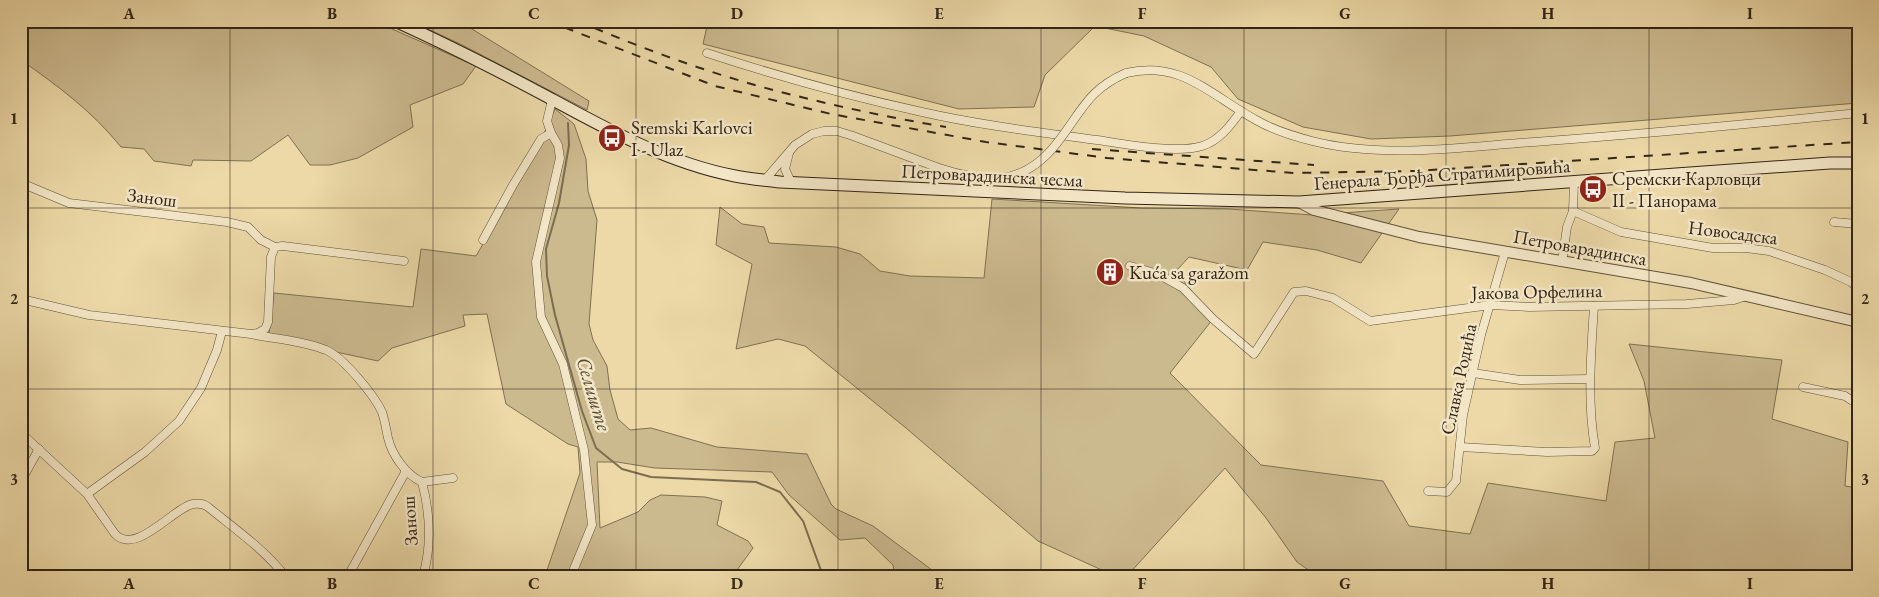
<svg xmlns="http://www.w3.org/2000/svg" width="1879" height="597" viewBox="0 0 1879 597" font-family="'EB Garamond',serif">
<rect width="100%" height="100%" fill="#ecd9a7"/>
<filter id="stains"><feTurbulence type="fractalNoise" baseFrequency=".004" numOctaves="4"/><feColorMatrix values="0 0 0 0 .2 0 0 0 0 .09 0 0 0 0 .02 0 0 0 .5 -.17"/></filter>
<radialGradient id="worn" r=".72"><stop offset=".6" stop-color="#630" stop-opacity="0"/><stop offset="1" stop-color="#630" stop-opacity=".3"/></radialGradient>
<!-- green -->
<g fill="#ccba8f" stroke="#7f7053">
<path d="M21,21H374L476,66L463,84L410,105L413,127L358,158L330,165H310L288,135L251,161L193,160L191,166L154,161L144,149L121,147C92,111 58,86 21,60Z"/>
<polygon points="411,21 459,21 589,101 587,110 462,45"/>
<polygon points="704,21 1858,21 1858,103 1450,136 1371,139 1303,127 1238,99 1211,67 1144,36 1095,26 1045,75 1034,107 959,109 703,44 708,22"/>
<polygon points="555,109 574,124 586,159 588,191 597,220 589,324 593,340 607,366 610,390 618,419 630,430 651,428 717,447 807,454 831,504 836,509 873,526 940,576 895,576 893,565 865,538 840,540 789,495 772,472 655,468 617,462 597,462 600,528 638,512 650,500 661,495 705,497 722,501 717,525 748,541 753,548 737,570 746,576 545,576 580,473 578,447 568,444 506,404 487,314 463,315 465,326 392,348 378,361 336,352 269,334 274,293 413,307 421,249 476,256 532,160"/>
<polygon points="992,199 1141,208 1229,209 1312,215 1399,209 1361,263 1317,250 1263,242 1247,270 1189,257 1176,271 1213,319 1170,373 1261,465 1383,481 1409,526 1470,534 1488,483 1606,501 1615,442 1655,438 1644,381 1629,344 1782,360 1772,419 1848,442 1845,486 1858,488 1858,576 1317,576 1297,562 1266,518 1225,468 1127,576 1115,576 1038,541 906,428 805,346 778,339 736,349 752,264 716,245 720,207 742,224 764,227 769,243 836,247 860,254 880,271 910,276 984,278"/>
</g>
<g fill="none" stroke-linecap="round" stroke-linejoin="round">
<!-- stream -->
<polyline stroke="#7c6c50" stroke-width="2" points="568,123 569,145 559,203 546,249 547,276 555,315 582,411 596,448 622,469 651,477 756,482 780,492 803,521 823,576"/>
<defs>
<g id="minor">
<path d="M707,53C777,76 849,96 922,112C979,125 1038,132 1097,140C1125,144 1175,154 1202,146C1219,141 1231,125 1241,111"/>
<path d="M1126,73C1182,60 1210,95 1256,120C1273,130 1293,136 1312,141C1384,159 1461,147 1534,142C1642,134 1750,124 1858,113"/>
<polyline points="552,100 547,121 551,133 558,145 560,158 536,262 541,317 563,364 584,450 592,525 571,576"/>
<polyline points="789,153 785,169 791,182"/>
<polyline points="765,180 795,145 812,134 824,131 837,131 853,136 939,168"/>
<polyline points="1574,182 1573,211 1621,232 1713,248 1746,248 1769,251 1825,270 1851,282 1858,288"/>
<polyline points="21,183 69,203 227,222 248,227 261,240 275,247"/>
<polyline points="1834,222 1858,224"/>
<polyline points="483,240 513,185 541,139 551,133"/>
<polyline points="1562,262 1567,227 1573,211"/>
<polyline points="1130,266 1158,274 1183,288 1213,319 1254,354 1294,292 1306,291 1333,298 1370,321 1491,305 1529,307 1687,304 1734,300 1746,296"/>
<polyline points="21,299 89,315 251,334 258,333 265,329 268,322 271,257 275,247 283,246 404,261"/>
<path d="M255,335C278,339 304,341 326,350C344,358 374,395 382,412C385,421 386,429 388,438C392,455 406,475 422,482C430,513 432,545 423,576"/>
<polyline points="1473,373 1520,380 1590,379"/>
<polyline points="1803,387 1845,396 1851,400 1858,401"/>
<path d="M21,433L87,494L115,534C136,556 173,508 193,504C199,503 204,504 208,507C235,529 264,549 285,576"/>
<path d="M1460,447L1547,452L1592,451L1595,448C1587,401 1591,354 1594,306"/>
<polyline points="21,481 39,449"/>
<polyline points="422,482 453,478"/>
<polyline points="1428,491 1447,492 1456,481 1463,415 1481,335 1505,252"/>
<polyline points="87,494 145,452 179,421 201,388 217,350 222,331"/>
<polyline points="348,576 406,471"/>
</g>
<polyline id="tertiary" points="1299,202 1314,210 1419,237 1691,283 1858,322"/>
<path id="secondary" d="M395,21C446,44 495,69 544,95C605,128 667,163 735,176C750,179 765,180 780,182L1125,198L1299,202L1676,174L1830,163H1858"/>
</defs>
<!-- minor casing -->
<use href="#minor" stroke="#60523b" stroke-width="9"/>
<!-- tertiary casing -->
<use href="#tertiary" stroke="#60523b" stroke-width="12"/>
<!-- secondary casing -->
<use href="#secondary" stroke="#322517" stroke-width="13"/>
<!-- minor -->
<use href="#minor" stroke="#f3e6c6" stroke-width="8"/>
<!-- tertiary -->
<use href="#tertiary" stroke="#f3e6c6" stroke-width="10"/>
<!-- secondary -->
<use href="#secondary" stroke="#f3e6c6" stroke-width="11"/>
<!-- rail -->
<g stroke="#322517" stroke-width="2" stroke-dasharray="9 9" stroke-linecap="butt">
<polyline points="548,21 715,86 831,114 986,142 1107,158 1293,173 1416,171 1858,142"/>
<path d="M578,21C650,52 725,79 801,97C849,109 898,119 946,127"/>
<polyline points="1092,149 1314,165"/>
</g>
<defs>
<path id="minor-bridge" d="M939,168C986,183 1023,187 1057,143C1081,113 1087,90 1126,73"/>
</defs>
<!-- minor-bridge casing -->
<use href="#minor-bridge" stroke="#60523b" stroke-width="9" stroke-linecap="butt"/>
<!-- minor-bridge -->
<use href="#minor-bridge" stroke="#f3e6c6" stroke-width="8"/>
</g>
<!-- grid -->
<path fill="none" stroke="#322517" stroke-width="1" stroke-opacity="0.55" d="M230,21V576M433,21V576M636,21V576M838,21V576M1041,21V576M1244,21V576M1446,21V576M1649,21V576M21,208H1858M21,389H1858"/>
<!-- icons -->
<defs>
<symbol id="bus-disc" viewBox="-11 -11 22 22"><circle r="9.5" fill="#8f2418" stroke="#f3e6c6"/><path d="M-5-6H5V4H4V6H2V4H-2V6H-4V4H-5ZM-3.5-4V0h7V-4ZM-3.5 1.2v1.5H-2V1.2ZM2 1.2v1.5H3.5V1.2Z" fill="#fff"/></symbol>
<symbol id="building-disc" viewBox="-11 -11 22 22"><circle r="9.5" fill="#8f2418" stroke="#f3e6c6"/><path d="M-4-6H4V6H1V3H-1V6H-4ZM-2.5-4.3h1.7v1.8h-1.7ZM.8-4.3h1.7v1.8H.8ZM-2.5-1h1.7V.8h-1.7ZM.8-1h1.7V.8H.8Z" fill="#fff"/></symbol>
</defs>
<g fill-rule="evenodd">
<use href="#bus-disc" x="596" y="122" width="32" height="32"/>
<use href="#bus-disc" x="1577" y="173" width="32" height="32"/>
<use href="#building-disc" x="1094" y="256" width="32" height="32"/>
</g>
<g text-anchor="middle" stroke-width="5" stroke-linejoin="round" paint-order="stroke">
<!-- poi labels -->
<g font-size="19" fill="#322517" stroke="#f3e6c6" text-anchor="start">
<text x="631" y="134">Sremski Karlovci<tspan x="631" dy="22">I - Ulaz</tspan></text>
<text x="1612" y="185">Сремски Карловци<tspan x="1612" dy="22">II - Панорама</tspan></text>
<text x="1129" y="279">Kuća sa garažom</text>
</g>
<!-- street labels -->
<g font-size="19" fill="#322517" stroke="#f3e6c6">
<text transform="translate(1442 174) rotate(-4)" y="7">Генерала Ђорђа Стратимировића</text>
<text transform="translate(992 175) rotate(3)" y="7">Петроварадинска чесма</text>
<text transform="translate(152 197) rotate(7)" y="7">Занош</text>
<text transform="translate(1733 232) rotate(7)" y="7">Новосадска</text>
<text transform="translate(1580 247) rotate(10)" y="7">Петроварадинска</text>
<text transform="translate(1537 291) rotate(-1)" y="7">Јакова Орфелина</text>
<text transform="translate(1458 379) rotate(-78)" y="7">Славка Родића</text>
<text transform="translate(409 521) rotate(-94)" y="7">Занош</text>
</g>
<!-- water labels -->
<g font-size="20" font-style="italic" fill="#574934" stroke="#f3e6c6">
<text transform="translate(594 394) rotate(73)" y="7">Селиште</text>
</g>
</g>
<!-- margin -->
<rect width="1879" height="597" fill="none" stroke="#ecd9a7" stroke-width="55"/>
<rect x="28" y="28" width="1824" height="542" fill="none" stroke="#322517" stroke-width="2"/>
<g font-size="16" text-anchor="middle" font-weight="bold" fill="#322517">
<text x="129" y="19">A</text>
<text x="332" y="19">B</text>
<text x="534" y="19">C</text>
<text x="737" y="19">D</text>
<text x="939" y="19">E</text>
<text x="1142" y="19">F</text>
<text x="1345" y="19">G</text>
<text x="1548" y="19">H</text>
<text x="1750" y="19">I</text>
<text x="14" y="124">1</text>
<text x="1865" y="124">1</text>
<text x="14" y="304">2</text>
<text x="1865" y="304">2</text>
<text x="14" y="485">3</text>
<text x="1865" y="485">3</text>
<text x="129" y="589">A</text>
<text x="332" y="589">B</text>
<text x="534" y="589">C</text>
<text x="737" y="589">D</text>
<text x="939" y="589">E</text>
<text x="1142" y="589">F</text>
<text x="1345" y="589">G</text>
<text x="1548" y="589">H</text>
<text x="1750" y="589">I</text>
</g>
<rect width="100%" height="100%" filter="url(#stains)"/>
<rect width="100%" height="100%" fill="url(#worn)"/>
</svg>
